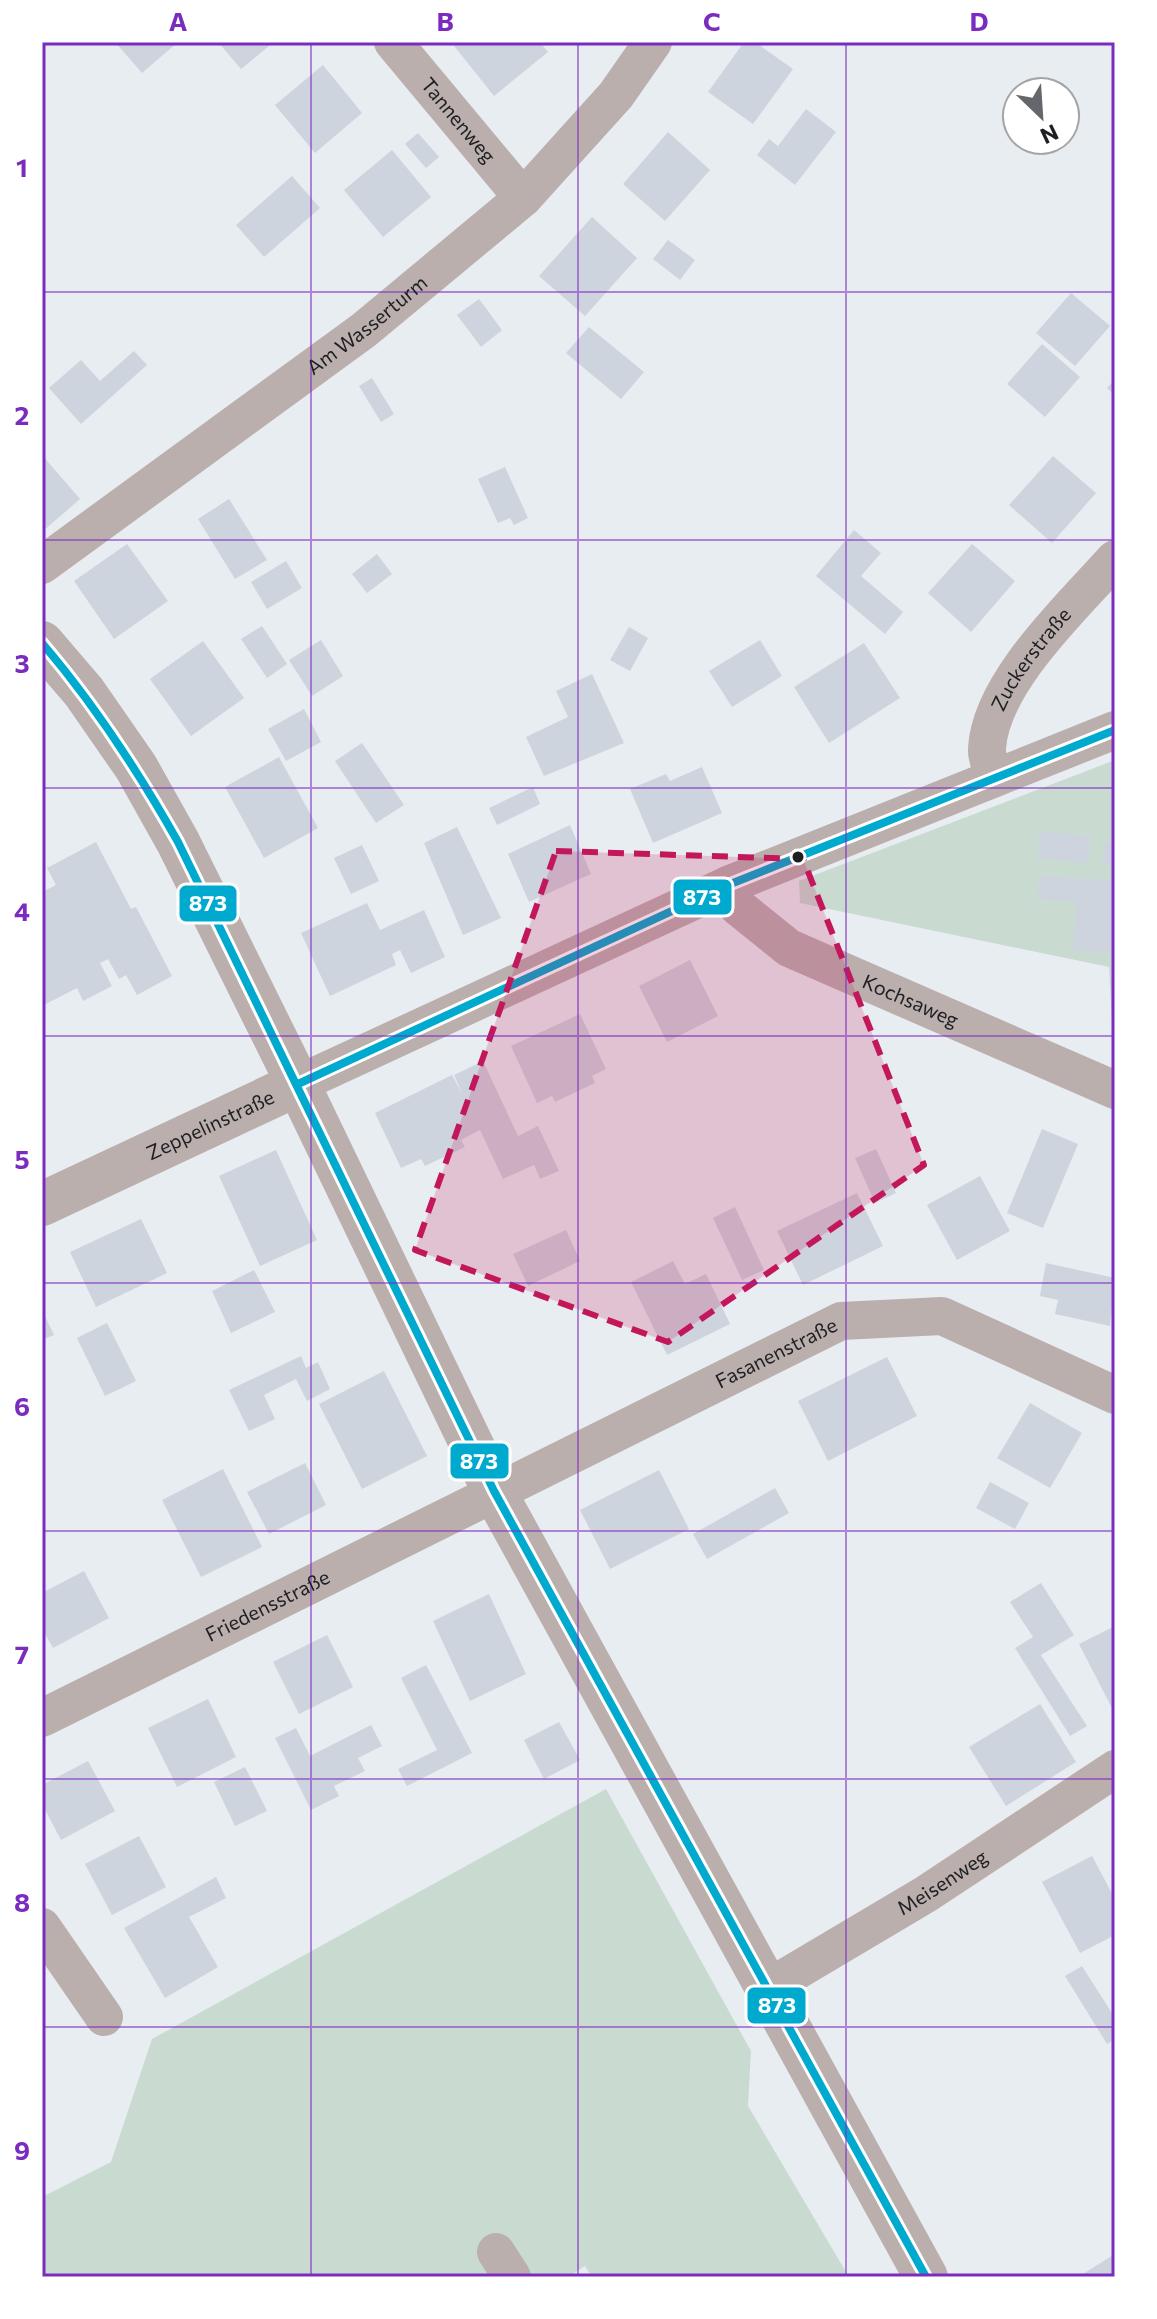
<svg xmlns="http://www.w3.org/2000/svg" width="1157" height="2319" viewBox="0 0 1157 2319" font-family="Commissioner,sans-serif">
<rect width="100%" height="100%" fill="#e8edf2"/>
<!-- green -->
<g fill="#c9dbd1">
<polygon points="1115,760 1115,1076 1109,967 800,903 799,881"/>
<polygon points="606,1789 751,2051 748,2106 849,2277 592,2277 585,2266 568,2277 42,2277 42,2197 111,2162 152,2039"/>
</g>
<!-- building -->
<g fill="#ced4dd">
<polygon points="115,42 178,42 142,73"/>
<polygon points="218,42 274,42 241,69"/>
<polygon points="451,42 540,42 548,52 494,96"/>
<polygon points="744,42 755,42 793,69 753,124 708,92"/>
<polygon points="323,65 362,113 315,153 275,105"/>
<polygon points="806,109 836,132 795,185 757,155 769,139 778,146"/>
<polygon points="668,132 710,170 665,221 623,184"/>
<polygon points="418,133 439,157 426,168 405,144"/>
<polygon points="392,150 431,197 383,237 344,190"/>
<polygon points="292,176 320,208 264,257 236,225"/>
<polygon points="592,217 637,258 585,316 539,276"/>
<polygon points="668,240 695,260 680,280 653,259"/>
<polygon points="1071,293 1110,326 1075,366 1036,333"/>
<polygon points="479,299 502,330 481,347 457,315"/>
<polygon points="589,327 644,372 621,399 566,353"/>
<polygon points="1042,344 1080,377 1045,417 1007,384"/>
<polygon points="134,351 147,365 81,424 49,388 81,360 100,381"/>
<polygon points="372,378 394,414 381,422 359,386"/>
<polygon points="1115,379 1115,395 1107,388"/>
<polygon points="42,455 80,499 42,532"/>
<polygon points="1053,456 1096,493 1052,543 1009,505"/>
<polygon points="505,467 528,518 514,525 510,518 498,523 478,479"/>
<polygon points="229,499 267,560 235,579 198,519"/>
<polygon points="854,530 881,553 861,576 903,612 885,634 816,576"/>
<polygon points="127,544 168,601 114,639 74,581"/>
<polygon points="972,544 1015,581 971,632 928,593"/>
<polygon points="377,554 392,574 367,593 352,574"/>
<polygon points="286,561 302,588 267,609 251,582"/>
<polygon points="262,626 287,664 267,678 241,639"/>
<polygon points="629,627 648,638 630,671 610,660"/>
<polygon points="321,640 343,676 312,696 289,660"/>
<polygon points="760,640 782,676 732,707 709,671"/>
<polygon points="203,641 244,698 191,736 150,679"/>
<polygon points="864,643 900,698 829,743 794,687"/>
<polygon points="592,674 624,743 544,776 526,737 568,717 556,691"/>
<polygon points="304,709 321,742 286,761 268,729"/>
<polygon points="362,743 404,805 376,823 335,761"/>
<polygon points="279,757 318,828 264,858 225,787"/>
<polygon points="702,767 722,813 653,843 630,789 666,774 670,781"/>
<polygon points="533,787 540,804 497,825 489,808"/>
<polygon points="570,825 591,874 529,902 508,854"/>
<polygon points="457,827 501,918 463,935 424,843"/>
<polygon points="1040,831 1091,837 1088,863 1037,858"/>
<polygon points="96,842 131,909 136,907 172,976 137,995 126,975 119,979 108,959 100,963 112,986 83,1001 77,988 42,1006 42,892 56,885 47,868"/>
<polygon points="1105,842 1115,843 1115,866 1101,864"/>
<polygon points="362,845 379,881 351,894 334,858"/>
<polygon points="1038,876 1115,880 1115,954 1073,951 1076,901 1037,900"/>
<polygon points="367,903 380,930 424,910 445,957 411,973 400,950 392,954 396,965 330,996 301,933"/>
<polygon points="690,960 718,1016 667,1042 639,986"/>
<polygon points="580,1014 606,1069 592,1076 595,1083 555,1102 552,1096 537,1103 511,1046"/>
<polygon points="483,1061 518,1136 538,1126 559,1171 540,1179 534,1165 503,1179 480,1130 461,1140 465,1147 425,1166 421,1159 401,1168 375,1113 452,1075 463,1095 454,1075"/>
<polygon points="1042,1129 1078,1144 1043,1228 1007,1213"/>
<polygon points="876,1149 896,1193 875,1203 855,1158"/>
<polygon points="276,1150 317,1240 260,1266 219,1176"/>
<polygon points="980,1176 1010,1231 957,1260 927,1205"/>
<polygon points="857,1193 883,1246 803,1285 777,1231"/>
<polygon points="735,1207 764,1270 742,1280 713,1218"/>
<polygon points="141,1219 167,1273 96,1307 70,1252"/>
<polygon points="566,1230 580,1261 528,1286 513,1254"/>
<polygon points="673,1261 685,1284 706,1274 730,1324 667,1355 631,1282"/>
<polygon points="1046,1263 1115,1278 1110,1326 1055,1314 1058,1300 1040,1296"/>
<polygon points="254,1270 275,1312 231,1333 212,1291"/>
<polygon points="42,1310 54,1335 42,1340"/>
<polygon points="107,1323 136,1381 105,1396 77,1338"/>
<polygon points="301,1356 306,1368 318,1362 330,1389 307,1401 296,1379 264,1395 275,1419 249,1431 229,1390"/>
<polygon points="887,1357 917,1416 828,1461 798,1401"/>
<polygon points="384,1371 427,1456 362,1489 319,1404"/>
<polygon points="1030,1403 1082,1433 1050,1488 997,1458"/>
<polygon points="305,1463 326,1505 269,1534 247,1492"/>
<polygon points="223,1469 262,1547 201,1577 162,1500"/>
<polygon points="659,1470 689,1529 610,1569 580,1510"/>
<polygon points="990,1482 1029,1503 1015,1529 976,1508"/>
<polygon points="775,1488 789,1513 707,1559 693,1534"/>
<polygon points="84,1571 109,1618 53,1648 42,1628 42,1593"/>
<polygon points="1041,1583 1074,1635 1041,1655 1087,1726 1070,1736 1015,1648 1033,1637 1010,1602"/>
<polygon points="489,1594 526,1674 470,1701 433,1621"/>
<polygon points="1115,1626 1115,1714 1079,1644"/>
<polygon points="327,1635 353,1687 299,1714 273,1662"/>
<polygon points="426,1665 472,1753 407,1786 398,1769 437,1750 401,1678"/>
<polygon points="208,1699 236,1757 177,1787 148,1728"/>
<polygon points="1040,1704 1076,1762 1006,1806 969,1747"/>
<polygon points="559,1722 580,1760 544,1779 524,1740"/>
<polygon points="371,1725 382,1746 358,1758 365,1771 334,1786 339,1796 311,1810 275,1738 296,1728 310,1756"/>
<polygon points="88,1761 115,1811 61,1840 42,1804 42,1785"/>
<polygon points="245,1767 267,1811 235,1826 214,1782"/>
<polygon points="139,1836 166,1887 112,1915 85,1864"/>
<polygon points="1092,1856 1115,1899 1115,1935 1080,1953 1042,1882"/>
<polygon points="216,1877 226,1898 189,1917 218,1967 165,1998 124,1928"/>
<polygon points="1082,1966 1115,2018 1115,2039 1107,2044 1065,1976"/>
<polygon points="1115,2254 1115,2277 1078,2277"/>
</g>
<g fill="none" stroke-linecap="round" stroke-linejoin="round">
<!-- minor -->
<g stroke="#bbafae" stroke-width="38">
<path id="s1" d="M393,42L523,198"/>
<path id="s2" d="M42,565L364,330L523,198L616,95L653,42"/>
<path id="s3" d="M995,778C992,769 986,757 987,748C991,682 1073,606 1115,559"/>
<path id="s4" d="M728,885L738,907L789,948L1115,1090"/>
<polyline points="298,1084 728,885 1115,730"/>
<path id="s5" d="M42,1718L841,1321L942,1316L1115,1395"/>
<polyline points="42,1927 104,2017"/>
<path id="s6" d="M766,1989L926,1894L1115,1769"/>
<polyline points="496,2252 512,2277"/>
</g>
<!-- tertiary -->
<g stroke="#bbafae" stroke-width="44">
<polyline points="42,643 84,692 136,767 178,842 298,1084 494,1491 926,2277"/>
<path id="s7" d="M42,1204L298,1084"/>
</g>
<defs>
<g id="bus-1">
<path d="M42,643C95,705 138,771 178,842L494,1491L926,2277"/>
<polyline points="298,1084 728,885 1115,730"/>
</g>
</defs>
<!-- bus-1 casing -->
<use href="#bus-1" stroke="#fff" stroke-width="14"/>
<!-- bus-1 -->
<use href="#bus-1" stroke="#00a9ce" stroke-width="8"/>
</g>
<!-- marked area -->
<path fill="#c2185b" fill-opacity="0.2" stroke="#c2185b" stroke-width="6" stroke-dasharray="16 10" stroke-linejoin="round" d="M556,851L803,859L924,1165L668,1342L415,1250Z"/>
<!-- grid -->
<path fill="none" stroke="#7b2cbf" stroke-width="2" stroke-opacity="0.55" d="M311,42V2277M578,42V2277M846,42V2277M42,292H1115M42,540H1115M42,788H1115M42,1036H1115M42,1283H1115M42,1531H1115M42,1779H1115M42,2027H1115"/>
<!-- markers -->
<circle fill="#1d1f23" stroke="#fff" stroke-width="3" cx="798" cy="857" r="7"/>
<g text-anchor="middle" stroke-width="6" stroke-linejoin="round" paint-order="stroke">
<!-- street labels -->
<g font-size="20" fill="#1d1f23" stroke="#fff">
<text dy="7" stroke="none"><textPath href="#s1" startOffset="102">Tannenweg</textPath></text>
<text dy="7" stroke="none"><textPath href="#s2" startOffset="404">Am Wasserturm</textPath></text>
<text dy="7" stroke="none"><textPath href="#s3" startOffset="132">Zuckerstraße</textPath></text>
<text dy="7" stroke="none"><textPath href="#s4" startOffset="222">Kochsaweg</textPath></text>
<text dy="7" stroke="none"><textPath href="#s7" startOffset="186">Zeppelinstraße</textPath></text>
<text dy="7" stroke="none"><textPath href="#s5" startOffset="820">Fasanenstraße</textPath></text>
<text dy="7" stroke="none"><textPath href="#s5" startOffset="252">Friedensstraße</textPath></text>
<text dy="7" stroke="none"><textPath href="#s6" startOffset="206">Meisenweg</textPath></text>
</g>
</g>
<g stroke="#fff" stroke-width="3">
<rect x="672" y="878" width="61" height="38" rx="8" fill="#00a9ce"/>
<rect x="178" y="884" width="60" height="39" rx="8" fill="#00a9ce"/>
<rect x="449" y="1442" width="61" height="38" rx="8" fill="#00a9ce"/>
<rect x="746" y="1986" width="61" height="39" rx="8" fill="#00a9ce"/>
</g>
<g font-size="22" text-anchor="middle" font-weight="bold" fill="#fff">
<text x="702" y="905">873</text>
<text x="208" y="911">873</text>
<text x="479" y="1469">873</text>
<text x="777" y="2013">873</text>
</g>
<!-- border -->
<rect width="1157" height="2319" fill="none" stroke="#ffffff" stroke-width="88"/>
<!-- north arrow -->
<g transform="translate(1041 116) rotate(155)"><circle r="38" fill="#ffffff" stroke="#a5a5a7" stroke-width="2"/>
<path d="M0-6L14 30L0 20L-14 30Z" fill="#64676b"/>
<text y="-12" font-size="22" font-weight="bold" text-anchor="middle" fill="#1d1f23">N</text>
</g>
<rect x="44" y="44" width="1069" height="2231" fill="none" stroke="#7b2cbf" stroke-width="3"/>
<g font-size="26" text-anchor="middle" font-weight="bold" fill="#7b2cbf">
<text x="178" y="31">A</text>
<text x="445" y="31">B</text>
<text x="712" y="31">C</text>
<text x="979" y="31">D</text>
<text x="22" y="177">1</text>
<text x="22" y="425">2</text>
<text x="22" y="673">3</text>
<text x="22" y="921">4</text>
<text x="22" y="1169">5</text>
<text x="22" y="1416">6</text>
<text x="22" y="1664">7</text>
<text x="22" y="1912">8</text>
<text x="22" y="2160">9</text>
</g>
</svg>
